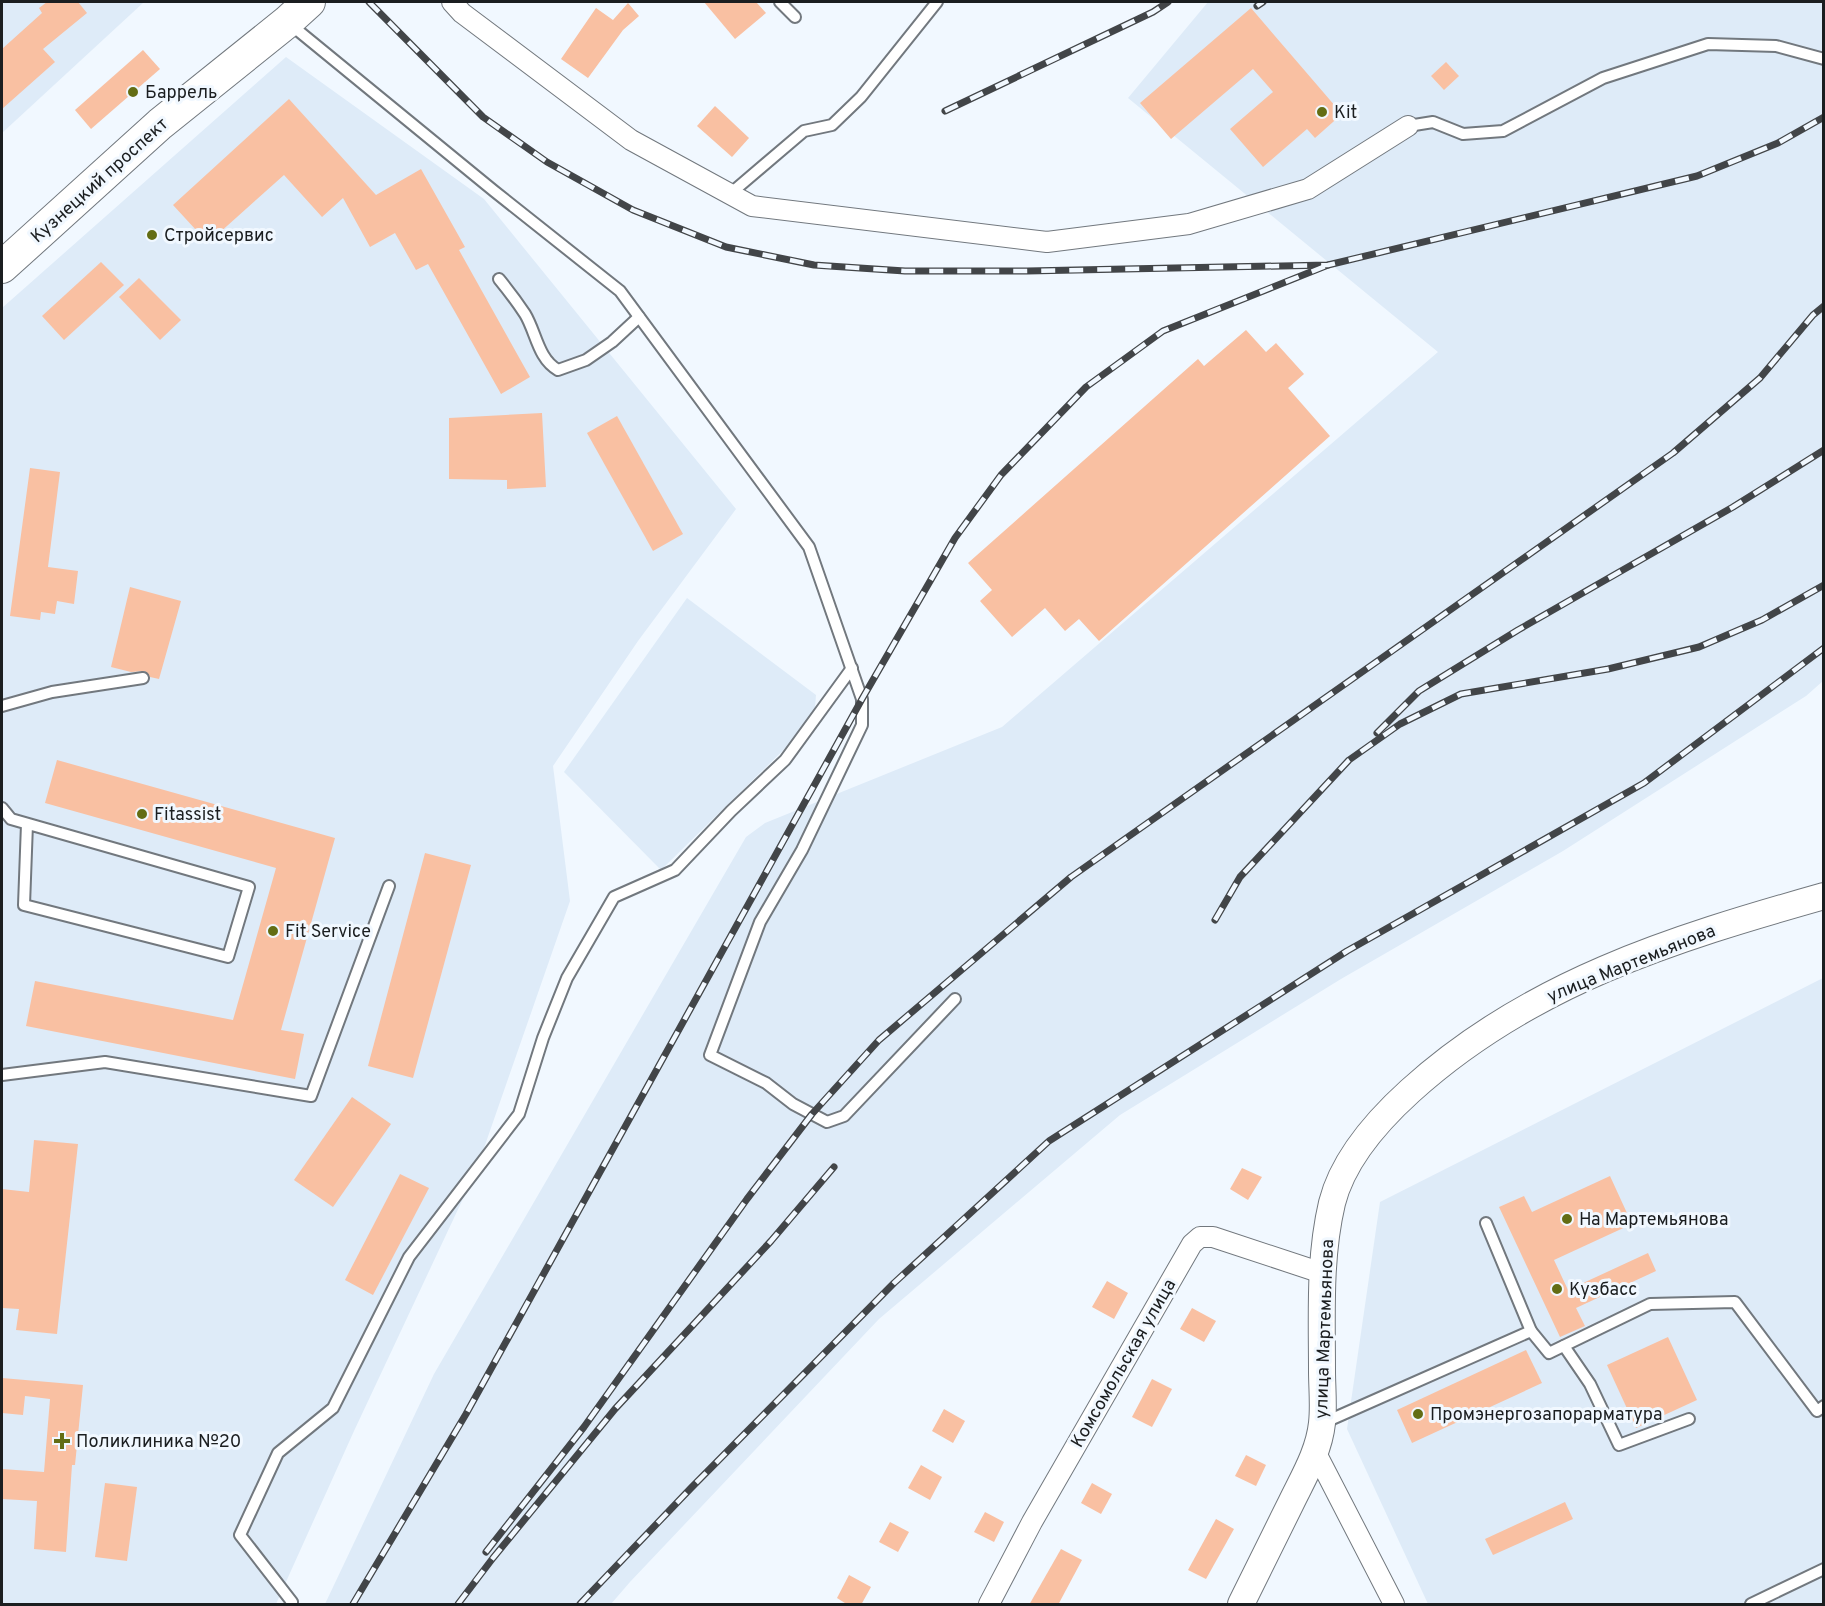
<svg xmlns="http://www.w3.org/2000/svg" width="1825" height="1606" viewBox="0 0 1825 1606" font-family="Overpass,sans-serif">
<rect width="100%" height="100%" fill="#f1f8ff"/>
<!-- built -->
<g fill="#deebf8">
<polygon points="2,2 144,2 2,133"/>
<polygon points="1208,2 1823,2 1823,681 1806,696 1563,851 1341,979 1120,1115 879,1319 630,1582 611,1604 325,1604 434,1374 746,837 765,823 1002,727 1438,352 1128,98"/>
<polygon points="286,57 484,199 736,509 638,641 553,766 570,901 476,1171 354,1431 276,1604 2,1604 2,308"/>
<polygon points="687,598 816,695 814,720 661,870 564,772"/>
<polygon points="1823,978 1823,1604 1428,1604 1347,1429 1380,1202"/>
</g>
<!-- building -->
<g fill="#f9c0a2">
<polygon points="47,2 78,2 87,13 43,49 55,62 2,109 2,49 42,13 39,8"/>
<polygon points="704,2 756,2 766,13 735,39"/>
<polygon points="628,3 639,16 623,30 588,78 561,59 596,8 613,20"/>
<polygon points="1251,8 1342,114 1315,138 1307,129 1263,167 1230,129 1273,92 1253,69 1171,139 1140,103"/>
<polygon points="143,50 160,69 91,129 75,110"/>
<polygon points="1446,62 1459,76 1444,90 1431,76"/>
<polygon points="289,99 376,195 421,169 465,247 459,250 530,377 501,394 428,264 416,270 395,233 370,247 343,198 322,217 284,175 208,243 173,205"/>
<polygon points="715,106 749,138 732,157 697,126"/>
<polygon points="101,262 124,285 64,340 42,316"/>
<polygon points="139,278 181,320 160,340 119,297"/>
<polygon points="1246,330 1266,352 1276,343 1304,374 1288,388 1330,436 1099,641 1079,619 1065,631 1045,608 1012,637 980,601 992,590 968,563 1198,359 1204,366"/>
<polygon points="542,413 546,487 507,489 507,480 449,479 449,418"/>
<polygon points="617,416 683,534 653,551 587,433"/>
<polygon points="30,468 60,472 48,567 78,571 74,604 57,601 55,614 41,612 40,620 10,616"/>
<polygon points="130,587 181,601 159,679 150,677 145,671 131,672 111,667"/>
<polygon points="57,760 335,838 281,1030 304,1034 295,1079 26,1026 35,981 233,1020 276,868 45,803"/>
<polygon points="425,853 471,865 413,1078 368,1066"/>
<polygon points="352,1097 391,1124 333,1207 294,1180"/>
<polygon points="34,1140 78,1144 57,1334 16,1330 19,1309 2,1308 2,1189 29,1192"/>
<polygon points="1242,1168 1262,1177 1248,1200 1230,1189"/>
<polygon points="400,1174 429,1188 373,1295 345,1280"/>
<polygon points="1610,1176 1632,1224 1554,1260 1568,1290 1648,1253 1656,1271 1576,1308 1585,1326 1560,1337 1499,1207 1524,1196 1532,1212"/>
<polygon points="1107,1281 1128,1293 1114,1319 1092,1307"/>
<polygon points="1192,1308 1216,1321 1204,1342 1180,1329"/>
<polygon points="1668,1337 1697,1400 1636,1428 1607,1365"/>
<polygon points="1526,1350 1542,1383 1412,1443 1397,1410"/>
<polygon points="2,1378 83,1385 75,1465 72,1465 66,1552 34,1549 37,1501 2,1499 2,1469 44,1472 50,1399 25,1396 23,1415 2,1413"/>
<polygon points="1152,1379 1172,1389 1152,1427 1132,1417"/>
<polygon points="944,1409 965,1421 953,1443 932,1431"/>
<polygon points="1246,1455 1266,1465 1256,1486 1235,1476"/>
<polygon points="921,1465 942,1477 930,1500 908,1488"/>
<polygon points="105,1483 137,1487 127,1561 95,1557"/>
<polygon points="1092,1483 1112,1494 1101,1514 1081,1503"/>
<polygon points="1565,1502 1573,1519 1493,1555 1485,1539"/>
<polygon points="985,1512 1004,1522 994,1542 974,1532"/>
<polygon points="1216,1519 1234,1529 1206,1579 1188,1570"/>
<polygon points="890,1522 909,1532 898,1552 879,1542"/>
<polygon points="1061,1549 1082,1560 1058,1605 1029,1605"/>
<polygon points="849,1575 871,1587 861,1605 848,1605 837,1598"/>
</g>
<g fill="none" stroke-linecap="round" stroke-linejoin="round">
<defs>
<g id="service">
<polyline points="780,2 795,17"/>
<polyline points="290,24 494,191 620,291 809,547 862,699 862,725 802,850 760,922 710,1055 766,1083 793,1104 827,1122 844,1116 955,999"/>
<polyline points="1408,126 1433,122 1463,134 1503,131 1603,78 1708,44 1776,46 1824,59"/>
<polyline points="730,194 804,131 832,125 861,97 937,2"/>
<path d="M499,279C508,290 517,302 525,314C536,332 538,359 558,370L586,360L612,342L639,317"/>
<polyline points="2,706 52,692 143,678"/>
<polyline points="2,808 11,819 249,887 228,957 24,905 27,824"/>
<polyline points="2,1075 105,1062 311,1096 389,886"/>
<polyline points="1486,1223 1531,1331"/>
<polyline points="1564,1346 1590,1384 1619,1445 1689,1419"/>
<polyline points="1323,1423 1531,1331 1549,1353 1650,1304 1735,1302 1817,1411 1824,1406"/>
<polyline points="291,1604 292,1602 240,1535 278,1453 333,1408 409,1257 519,1114 543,1038 567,978 614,897 675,870 731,811 785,760 852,668"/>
<polyline points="1751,1604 1824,1569"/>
</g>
<g id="minor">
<polyline points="452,2 462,13 631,140 752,206 1047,242 1189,224 1308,189 1408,126"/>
<polyline points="1316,1453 1394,1604"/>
<polyline points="989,1604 1032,1522 1192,1244 1200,1237 1213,1237 1322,1273"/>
</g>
<path id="tertiary" d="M1241,1604C1257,1571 1274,1537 1291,1503C1303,1478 1319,1452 1322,1423C1324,1406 1322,1388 1322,1371C1322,1315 1319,1258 1332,1203C1343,1159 1378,1120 1410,1091C1529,983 1672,939 1824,896"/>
<polyline id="primary" points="2,267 160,124 287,22 309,2"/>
</defs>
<!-- service casing -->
<use href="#service" stroke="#72787e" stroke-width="14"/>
<!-- minor casing -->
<use href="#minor" stroke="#72787e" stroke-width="22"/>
<!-- tertiary casing -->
<use href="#tertiary" stroke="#72787e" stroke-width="28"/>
<!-- primary casing -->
<use href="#primary" stroke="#72787e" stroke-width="34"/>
<!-- service -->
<use href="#service" stroke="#fff" stroke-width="10"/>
<!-- minor -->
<use href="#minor" stroke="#fff" stroke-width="20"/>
<!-- tertiary -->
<use href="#tertiary" stroke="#fff" stroke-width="26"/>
<!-- primary -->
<use href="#primary" stroke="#fff" stroke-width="32"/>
<defs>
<g id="rail">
<polyline points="369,2 483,117 547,162 633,210 726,247 814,265 905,271 1027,271 1328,265 1697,176 1778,143 1824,117"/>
<polyline points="1257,6 1263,2"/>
<polyline points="945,111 1153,12 1168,2"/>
<polyline points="1377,733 1419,691 1518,630 1733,507 1824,450"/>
<polyline points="1215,920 1240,877 1349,760 1400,724 1461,694 1608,669 1699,647 1762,620 1824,585"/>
<polyline points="486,1552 584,1427 747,1199 812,1114 879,1040 1071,877 1673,453 1760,378 1813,315 1824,306"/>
<polyline points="353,1604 466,1414 862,699 955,538 1001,475 1086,387 1163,331 1328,265"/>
<polyline points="458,1604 493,1558 615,1409 771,1241 834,1167"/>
<polyline points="580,1604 691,1488 894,1283 1049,1141 1347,951 1644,783 1824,648"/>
</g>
</defs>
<!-- rail casing -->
<use href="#rail" stroke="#424548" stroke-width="7"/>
<!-- rail -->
<use href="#rail" stroke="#f1f8ff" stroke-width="4.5" stroke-dasharray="14" stroke-linecap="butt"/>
</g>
<!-- markers -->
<g fill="#636d14" stroke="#f1f8ff" stroke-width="2">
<circle cx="133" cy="92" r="6"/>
<circle cx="1322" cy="112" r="6"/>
<circle cx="152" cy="235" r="6"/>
<circle cx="142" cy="814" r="6"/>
<circle cx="273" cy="931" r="6"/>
<circle cx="1567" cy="1219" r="6"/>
<circle cx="1557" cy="1289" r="6"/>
<circle cx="1418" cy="1414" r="6"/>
<path d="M59 1432h6v6h6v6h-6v6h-6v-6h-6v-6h6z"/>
</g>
<g text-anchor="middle" stroke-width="6" stroke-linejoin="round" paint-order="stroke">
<!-- poi labels -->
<g font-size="18" fill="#1b1e20" stroke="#f1f8ff" text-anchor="start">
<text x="145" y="98">Баррель</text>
<text x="1334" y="118">Kit</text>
<text x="164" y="241">Стройсервис</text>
<text x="154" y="820">Fitassist</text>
<text x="285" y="937">Fit Service</text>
<text x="1579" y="1225">На Мартемьянова</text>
<text x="1569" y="1295">Кузбасс</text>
<text x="1430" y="1420">Промэнергозапорарматура</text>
<text x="76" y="1447">Поликлиника №20</text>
</g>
<!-- street labels -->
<g font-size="18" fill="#1b1e20" stroke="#f1f8ff">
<text transform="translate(99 180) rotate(-42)" y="6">Кузнецкий проспект</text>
<text transform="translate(1631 963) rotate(-22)" y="6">улица Мартемьянова</text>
<text transform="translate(1324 1329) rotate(-88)" y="6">улица Мартемьянова</text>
<text transform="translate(1123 1363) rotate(-60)" y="6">Комсомольская улица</text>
</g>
</g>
<!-- border -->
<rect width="1825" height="1606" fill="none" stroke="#1b1e20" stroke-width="6"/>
</svg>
